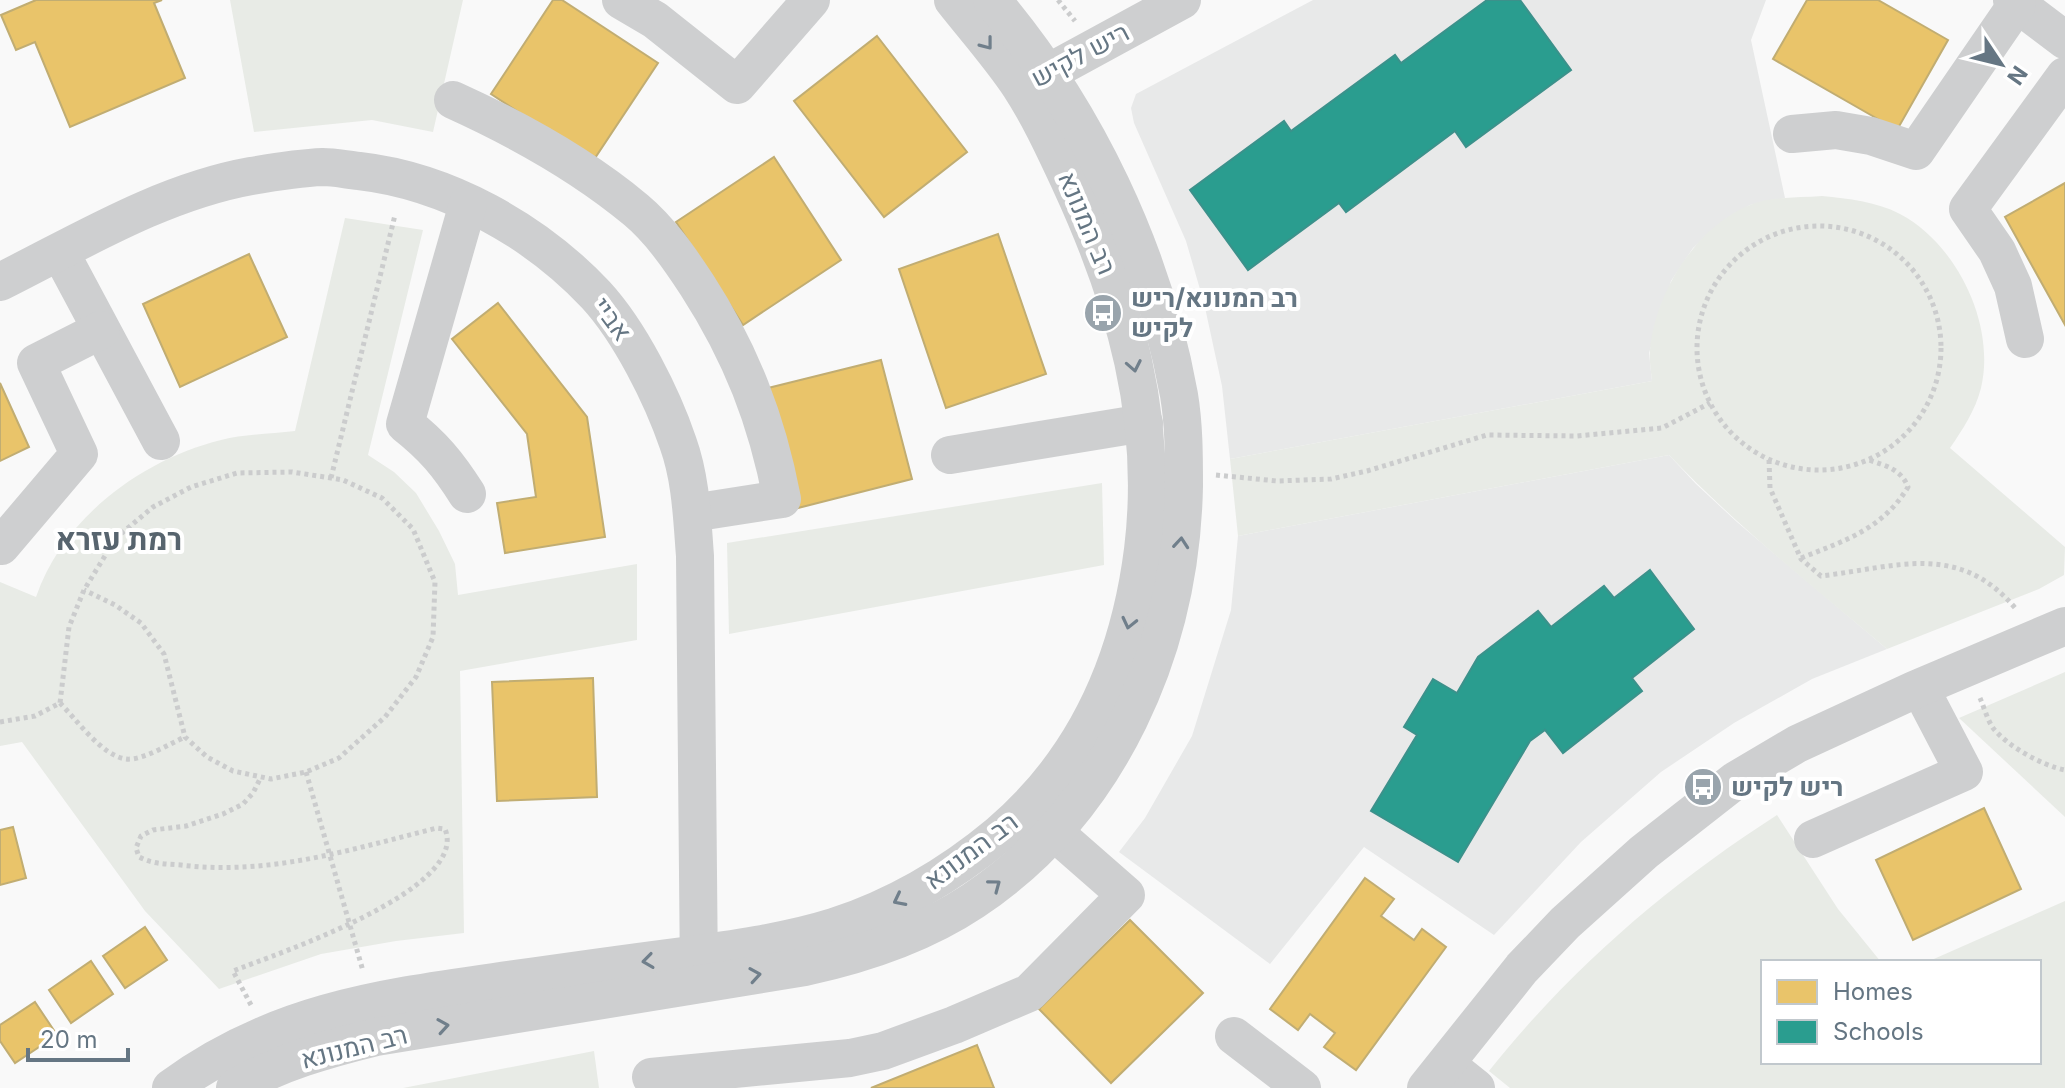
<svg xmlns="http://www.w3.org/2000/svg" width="2065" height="1088" viewBox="0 0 2065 1088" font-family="Inter,Heebo,sans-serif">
<rect width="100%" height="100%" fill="#f9f9f9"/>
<!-- built -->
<g fill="#e8e9e9">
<polygon points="1313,0 1766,0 1751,40 1785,198 1750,205 1721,223 1693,248 1671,281 1649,353 1652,381 1230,459 1222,386 1204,303 1186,241 1134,123 1131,108 1136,94"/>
<polygon points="1669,455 1696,484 1737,522 1887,649 1812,679 1734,723 1661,772 1581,842 1494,935 1364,847 1270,964 1119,852 1145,818 1192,736 1231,610 1238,536"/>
</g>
<!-- green -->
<g fill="#e8ebe6">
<polygon points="230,0 463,0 433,132 372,120 254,132"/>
<path d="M1822,196C1849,199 1875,201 1900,214C1957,244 1996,325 1981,388C1975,411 1963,429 1950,448L2065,547L2064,575L2039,589L1887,649C1812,586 1736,525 1669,455L1238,536L1230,459L1652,381C1651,371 1649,360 1650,350C1655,294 1695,227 1750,205C1771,196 1799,198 1822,196Z"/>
<path d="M345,218L423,230L368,455L394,472L416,493L439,531L455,564L458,595L637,564V640L460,671L464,933L396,941L321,954L219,989L145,911L22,742L0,746V582L36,597C63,518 141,460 221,440C244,434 271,434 295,431Z"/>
<polygon points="1102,483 1104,565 729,634 727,543"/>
<polygon points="2065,672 2065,817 1959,718"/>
<path d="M1777,815L1838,909L1881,962H1763V1062H2039V962H1927L2065,901V1088H1510L1489,1071C1570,969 1668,885 1777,815Z"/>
<polygon points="594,1051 599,1088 402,1088 403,1088"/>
</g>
<!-- homes -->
<g fill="#e9c46a" stroke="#c1ad72" stroke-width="2">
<polygon points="36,0 162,0 154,3 185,78 70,127 35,42 16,50 1,15"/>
<polygon points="553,0 562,0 658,63 593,161 491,94"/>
<polygon points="1807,0 1878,0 1948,40 1897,130 1773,59"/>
<polygon points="877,36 967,152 884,217 794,101"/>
<polygon points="774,157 841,260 743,325 676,222"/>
<polygon points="2065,183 2065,325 2005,217"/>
<polygon points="998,234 1046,374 946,408 899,269"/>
<polygon points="249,254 287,337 180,387 143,304"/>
<polygon points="498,303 587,417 605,537 505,553 497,503 536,497 527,434 452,339"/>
<polygon points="881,360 912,479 798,508 768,388"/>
<polygon points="0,383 29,447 0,461"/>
<polygon points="593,678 597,797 497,801 492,682"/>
<polygon points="1984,808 2021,889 1913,940 1876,860"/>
<polygon points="13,827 26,878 0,885 0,830"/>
<polygon points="1365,878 1394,899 1381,916 1414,940 1422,929 1446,947 1356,1070 1324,1047 1335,1033 1310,1014 1298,1030 1270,1009"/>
<polygon points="1130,920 1203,993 1111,1083 1039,1009"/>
<polygon points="145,927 167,960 125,988 103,956"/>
<polygon points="91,961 113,994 71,1023 49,990"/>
<polygon points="35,1002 57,1035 15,1063 0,1041 0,1025"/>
<polygon points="977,1045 994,1088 871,1088"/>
</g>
<!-- schools -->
<g fill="#2a9d8f" stroke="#3c918b" stroke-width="2">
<polygon points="1487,0 1520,0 1571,70 1466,147 1455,131 1346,212 1339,203 1248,270 1190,190 1284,121 1291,131 1395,55 1401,63"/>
<polygon points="1650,570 1694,629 1632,678 1642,691 1563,753 1545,730 1530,741 1458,862 1371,811 1417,735 1404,727 1433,679 1457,693 1478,657 1538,611 1551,627 1604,586 1614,598"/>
</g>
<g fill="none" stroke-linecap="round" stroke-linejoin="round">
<!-- path -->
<g stroke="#cbcccd" stroke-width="5" stroke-dasharray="4 4" stroke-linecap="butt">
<polyline points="1058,0 1075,21"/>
<circle cx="1819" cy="348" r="122"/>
<path d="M1769,460L1770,488L1801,559L1821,576C1897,567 1959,541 2016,609"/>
<polyline points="1216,475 1277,481 1331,479 1367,471 1487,435 1577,436 1662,428 1710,403"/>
<polyline points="331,478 395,215"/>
<path d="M1801,558C1844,541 1883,529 1908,487C1901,469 1886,466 1869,460"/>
<path d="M1980,698C1984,707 1987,719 1993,728C2007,746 2043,766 2065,770"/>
<path d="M60,703C76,719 102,756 126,759C142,761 171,743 185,737"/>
<polyline points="0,722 35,716 60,703 69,627 84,590 116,538 153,507 191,487 237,473 292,472 331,478 343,480 382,498 413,529 435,582 433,637 416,677 385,717 339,758 306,772 271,779 233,771 207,757 185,737 164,654 141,623 115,605 84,590"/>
<polyline points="306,772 363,971"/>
<path d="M251,1005L233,971C276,954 470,890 445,829L437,828C352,849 270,876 181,865C166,864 152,864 139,857L136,848L141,836L153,830L186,826L223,814L243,804L253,793L261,777"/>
</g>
<!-- minor -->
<g stroke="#cecfd0" stroke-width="38">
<polyline points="621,0 655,20 737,85 811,0"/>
<polyline points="2012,0 2065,40"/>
<polyline points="1026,85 1182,0"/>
<path d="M453,100C517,129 582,165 636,210C660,230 680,259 697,285C741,353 767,420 782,499L692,513"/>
<polyline points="1792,134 1836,130 1871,136 1916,151 2017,4"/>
<polyline points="60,252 161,441"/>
<path d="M0,282C80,242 162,192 251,176C274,172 299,168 323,167C335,167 347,170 359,171C447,181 535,230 596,295C630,332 662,396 678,443C691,479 692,518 695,556L699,978"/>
<polyline points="2025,339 2013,286 1997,251 1968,209 2065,76"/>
<polyline points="950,455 1144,423"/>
<path d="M467,494C448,464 433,446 405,424L468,204"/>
<polyline points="1,546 79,454 36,363 101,330"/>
<polyline points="1813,839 1964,772 1920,688"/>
<polyline points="1234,1036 1302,1088"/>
<polyline points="1446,1064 1476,1088"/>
<polyline points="651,1077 850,1058 883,1051 954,1025 1029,993 1126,895 1054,832"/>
<path d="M171,1088C272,1014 374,999 494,982C557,973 620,964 683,956C733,949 786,942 834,927C895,907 950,875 999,834C1085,761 1129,661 1143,550C1159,419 1125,301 1070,182C1055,150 1039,115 1020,86C1000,56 975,28 953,0"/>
<path d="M235,1088C278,1063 327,1049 376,1037L805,967C865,954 922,935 973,901C1111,809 1181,647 1184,486C1184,456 1184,425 1179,395C1153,251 1086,111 992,0"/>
<polyline points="1426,1088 1522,968 1565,923 1644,852 1736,780 1797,744 1914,690 2065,626"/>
</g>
</g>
<!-- one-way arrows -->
<defs><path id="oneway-chevron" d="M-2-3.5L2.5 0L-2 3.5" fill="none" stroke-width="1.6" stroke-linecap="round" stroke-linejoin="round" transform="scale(2)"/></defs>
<g stroke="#707f8b">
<use href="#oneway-chevron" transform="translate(987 44) rotate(52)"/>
<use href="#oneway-chevron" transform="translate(1134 366) rotate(79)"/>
<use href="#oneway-chevron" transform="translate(1181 543) rotate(-85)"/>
<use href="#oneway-chevron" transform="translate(1129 623) rotate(103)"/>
<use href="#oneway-chevron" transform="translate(995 885) rotate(-37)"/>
<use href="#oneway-chevron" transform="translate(899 900) rotate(153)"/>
<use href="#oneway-chevron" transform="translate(648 961) rotate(172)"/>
<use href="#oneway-chevron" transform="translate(755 975) rotate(-9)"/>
<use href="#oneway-chevron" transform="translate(443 1026) rotate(-9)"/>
</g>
<!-- icons -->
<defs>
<symbol id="bus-disc" viewBox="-11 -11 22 22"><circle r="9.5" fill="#99a4ac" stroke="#fff"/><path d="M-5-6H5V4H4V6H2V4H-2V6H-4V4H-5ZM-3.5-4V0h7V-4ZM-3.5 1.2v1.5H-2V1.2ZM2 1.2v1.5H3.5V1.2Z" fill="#fff"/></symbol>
</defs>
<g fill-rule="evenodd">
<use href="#bus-disc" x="1081" y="291" width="44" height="44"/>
<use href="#bus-disc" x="1681" y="765" width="44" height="44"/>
</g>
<g text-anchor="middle" stroke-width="8" stroke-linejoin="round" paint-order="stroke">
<!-- street labels -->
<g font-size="26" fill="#657683" stroke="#fff">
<text transform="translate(1080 55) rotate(-28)" y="9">ריש לקיש</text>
<text transform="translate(1087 223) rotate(67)" y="9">רב המנונא</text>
<text transform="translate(612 319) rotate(54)" y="9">אביי</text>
<text transform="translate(971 851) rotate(-37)" y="9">רב המנונא</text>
<text transform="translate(354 1047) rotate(-14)" y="9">רב המנונא</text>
</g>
<!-- poi labels -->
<g font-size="26" font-weight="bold" fill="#657683" stroke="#fff" text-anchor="start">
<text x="1131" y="307">רב המנונא/ריש<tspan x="1131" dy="30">לקיש</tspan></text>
<text x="1731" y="796">ריש לקיש</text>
</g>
<!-- quarter labels -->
<g font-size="30" font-weight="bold" fill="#57646e" stroke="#fff">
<text x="119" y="550">רמת עזרא</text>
</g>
</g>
<!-- legend -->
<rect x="1761" y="960" width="280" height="104" fill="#ffffff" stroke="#c1c8cd" stroke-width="2"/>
<rect x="1777" y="980" width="40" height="24" fill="#e9c46a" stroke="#c1c8cd" stroke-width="2"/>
<text x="1833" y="1000" font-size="24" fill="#657683">Homes</text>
<rect x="1777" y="1020" width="40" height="24" fill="#2a9d8f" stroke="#c1c8cd" stroke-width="2"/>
<text x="1833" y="1040" font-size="24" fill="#657683">Schools</text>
<!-- north arrow -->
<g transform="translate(2001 64) rotate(125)" stroke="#ffffff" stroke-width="6" paint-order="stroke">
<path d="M0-6L14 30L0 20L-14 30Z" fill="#657683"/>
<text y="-12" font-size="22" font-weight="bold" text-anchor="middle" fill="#657683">N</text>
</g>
<!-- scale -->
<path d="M28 1048v12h100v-12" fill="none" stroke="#657683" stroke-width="4"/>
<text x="40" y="1048" font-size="24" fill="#657683" stroke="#ffffff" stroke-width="6" paint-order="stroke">20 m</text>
</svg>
